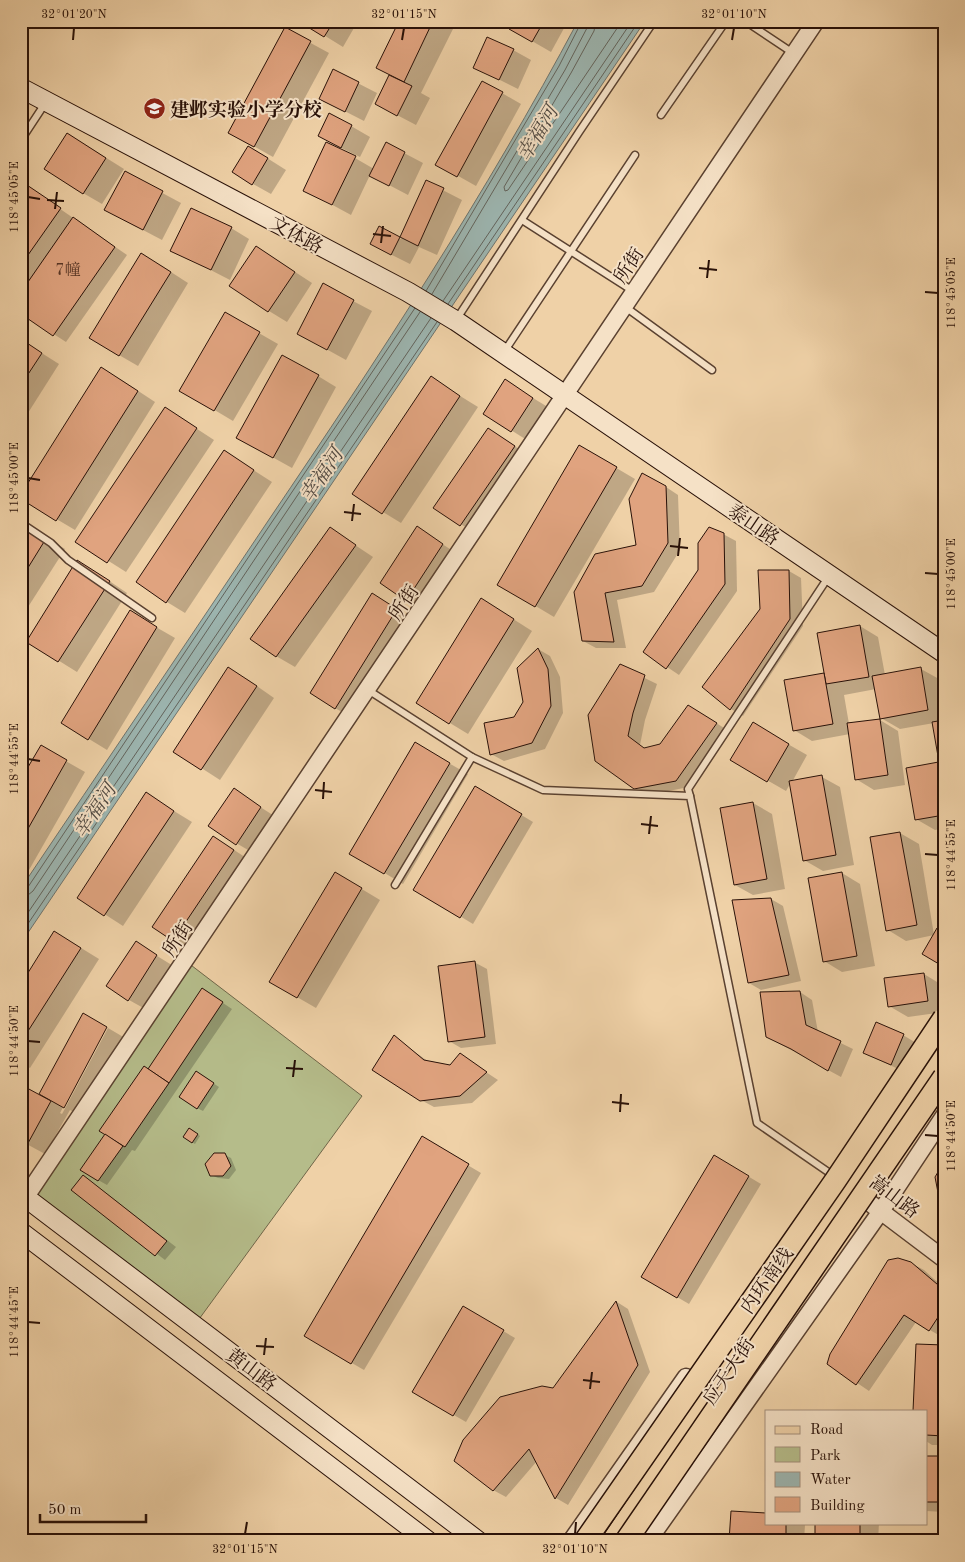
<svg xmlns="http://www.w3.org/2000/svg" width="965" height="1562" viewBox="0 0 965 1562" font-family="'Old Standard TT','Noto Serif SC',serif">
<rect width="100%" height="100%" fill="#efd1a7"/>
<filter id="stains"><feTurbulence type="fractalNoise" baseFrequency=".004" numOctaves="4"/><feColorMatrix values="0 0 0 0 .2 0 0 0 0 .09 0 0 0 0 .02 0 0 0 .5 -.17"/></filter>
<radialGradient id="worn" r=".72"><stop offset=".6" stop-color="#630" stop-opacity="0"/><stop offset="1" stop-color="#630" stop-opacity=".3"/></radialGradient>
<!-- green -->
<polygon fill="#b5bc8a" stroke="#6f6649" points="183,959 362,1096 194,1326 26,1197"/>
<!-- water -->
<path fill="#9cb5b0" stroke="#6e736d" d="M578,21H645L21,943V888C104,765 187,642 270,518C379,357 486,194 578,21Z"/>
<!-- shadow -->
<g fill="#0003">
<polygon points="301,21 358,21 343,47"/>
<polygon points="401,21 457,21 421,93 430,98 416,125 376,104 391,75"/>
<polygon points="515,21 568,21 551,52 511,29"/>
<polygon points="285,29 329,53 273,157 248,143"/>
<polygon points="513,50 531,60 518,89 474,67"/>
<polygon points="334,71 377,93 364,121 321,99"/>
<polygon points="483,82 521,104 476,186 437,164"/>
<polygon points="351,126 370,137 360,157 337,146"/>
<polygon points="68,134 124,169 102,204 83,193"/>
<polygon points="387,144 423,163 408,195 370,175 351,215 305,190 355,158 374,169"/>
<polygon points="267,158 286,170 271,194 253,184"/>
<polygon points="125,173 181,203 162,240 124,220"/>
<polygon points="21,182 127,255 66,342 21,313"/>
<polygon points="427,182 462,200 437,255 419,247 410,264 390,254 380,228 401,239"/>
<polygon points="231,228 249,239 230,280 172,250"/>
<polygon points="257,247 312,283 287,322 269,311"/>
<polygon points="160,265 188,283 138,366 119,355"/>
<polygon points="353,301 372,311 346,360 317,344"/>
<polygon points="226,314 278,344 233,421 181,390"/>
<polygon points="21,340 59,364 21,424"/>
<polygon points="318,376 336,387 292,468 256,448"/>
<polygon points="431,378 478,407 401,523 383,512"/>
<polygon points="120,379 155,402 75,530 21,498"/>
<polygon points="505,381 551,409 530,442 484,413"/>
<polygon points="165,408 214,440 126,572 77,541"/>
<polygon points="488,429 533,458 479,536 435,507"/>
<polygon points="579,446 635,479 554,617 499,584"/>
<polygon points="224,451 272,482 185,613 167,602"/>
<polygon points="666,487 678,495 680,550 654,592 617,600 626,648 596,648 583,641 575,592 638,546"/>
<polygon points="21,522 65,549 21,618"/>
<polygon points="417,528 461,556 425,610 407,600"/>
<polygon points="331,529 373,557 295,667 276,656"/>
<polygon points="723,534 736,541 737,591 679,675 645,652"/>
<polygon points="789,571 801,578 803,626 743,716 731,709 704,686"/>
<polygon points="96,572 127,593 77,672 27,641"/>
<polygon points="391,606 415,621 354,719 335,708"/>
<polygon points="499,610 532,631 468,734 417,703"/>
<polygon points="149,623 175,638 107,750 63,723"/>
<polygon points="860,626 878,637 885,675 921,669 939,679 944,706 944,828 935,830 916,819 941,763 934,723 900,729 881,718 876,689 844,695 849,724 880,720 898,731 905,785 874,790 856,779 850,734 812,741 794,730 785,681 825,674"/>
<polygon points="538,649 550,656 560,677 563,713 545,749 504,761 491,754 524,703"/>
<polygon points="620,666 657,684 645,720 640,745 646,749 661,745 700,713 729,731 689,787 648,795 596,760"/>
<polygon points="247,679 274,698 220,780 175,751"/>
<polygon points="753,724 807,755 792,782 822,777 840,787 854,865 823,871 804,860 790,784 786,791 732,760"/>
<polygon points="415,744 468,774 403,884 351,853"/>
<polygon points="41,747 85,772 25,877 21,875 21,782"/>
<polygon points="475,787 533,822 473,924 415,889"/>
<polygon points="234,790 279,819 255,854 236,843"/>
<polygon points="146,794 192,822 123,926 78,897"/>
<polygon points="753,803 772,814 785,889 753,895 735,885"/>
<polygon points="900,833 919,844 934,935 906,941 888,930 871,838"/>
<polygon points="231,848 251,861 192,951 154,927"/>
<polygon points="335,873 380,900 316,1008 271,982"/>
<polygon points="842,873 860,884 875,966 842,972 824,961"/>
<polygon points="771,899 783,906 801,981 761,990 749,983"/>
<polygon points="73,943 99,959 30,1068 21,1063 21,986"/>
<polygon points="136,943 175,967 147,1010 129,1000"/>
<polygon points="474,962 487,969 496,1044 461,1048 449,1041"/>
<polygon points="924,974 942,985 944,1012 908,1017 889,1006"/>
<polygon points="800,992 812,1000 818,1032 853,1049 841,1077 767,1037"/>
<polygon points="211,995 232,1009 135,1151 132,1150 107,1185 98,1180 149,1070"/>
<polygon points="83,1015 106,1027 60,1113 62,1114 108,1028 125,1038 83,1117 70,1110 45,1154 21,1141 40,1096"/>
<polygon points="903,1035 921,1046 909,1074 864,1053"/>
<polygon points="394,1037 429,1062 450,1066 460,1055 498,1080 472,1103 434,1107 421,1100"/>
<polygon points="202,1076 219,1087 203,1111 197,1108"/>
<polygon points="190,1129 200,1136 195,1144 184,1137"/>
<polygon points="422,1138 481,1173 364,1370 305,1336"/>
<polygon points="225,1155 231,1158 236,1170 229,1179 218,1178 211,1175"/>
<polygon points="714,1156 761,1184 689,1304 643,1277"/>
<polygon points="84,1176 176,1247 165,1260 73,1190"/>
<polygon points="911,1263 924,1270 944,1288 944,1335 942,1337 916,1322 869,1391 828,1363"/>
<polygon points="617,1302 628,1309 650,1372 568,1505 556,1498 537,1461 506,1497 493,1490 554,1390"/>
<polygon points="464,1308 515,1338 466,1422 414,1392"/>
<polygon points="944,1346 944,1445 932,1445 926,1441 926,1411"/>
<polygon points="926,1457 944,1459 944,1512 926,1511"/>
<polygon points="732,1513 766,1514 766,1523 801,1523 805,1525 804,1541 731,1541"/>
<polygon points="817,1523 879,1523 878,1541 816,1541"/>
</g>
<g fill="none" stroke-linecap="round" stroke-linejoin="round">
<!-- shore -->
<g stroke="#62635c" stroke-width="1">
<polyline points="596,21 594,31 571,73 504,187 505,191 508,190 622,21"/>
<polyline points="426,291 559,66 582,21"/>
<polyline points="432,294 565,70 587,28 588,21"/>
<polyline points="443,301 632,21"/>
<polyline points="448,304 639,21"/>
<polyline points="21,890 28,887 415,308"/>
<polyline points="21,896 28,895 33,891 420,312"/>
<polyline points="21,923 431,318"/>
<polyline points="21,934 437,322"/>
</g>
</g>
<!-- building -->
<g fill="#e0a37f" stroke="#291108">
<polygon points="298,21 334,21 324,37"/>
<polygon points="399,21 433,21 404,82 376,68"/>
<polygon points="514,21 544,21 532,42 509,29"/>
<polygon points="285,27 311,41 254,147 228,133"/>
<polygon points="487,37 514,49 499,80 473,68"/>
<polygon points="333,69 359,82 345,112 319,99"/>
<polygon points="389,75 412,86 397,116 375,104"/>
<polygon points="482,81 503,92 457,177 435,165"/>
<polygon points="329,113 352,125 341,148 318,136"/>
<polygon points="67,133 106,158 83,194 44,169"/>
<polygon points="326,142 356,156 332,205 303,191"/>
<polygon points="386,142 405,152 389,186 369,176"/>
<polygon points="248,146 268,158 252,185 232,172"/>
<polygon points="125,171 163,191 143,230 104,210"/>
<polygon points="426,180 444,188 418,246 400,237"/>
<polygon points="21,181 61,208 21,265"/>
<polygon points="191,208 232,227 211,270 170,251"/>
<polygon points="73,217 115,247 53,336 21,314 21,292"/>
<polygon points="379,226 400,237 391,255 370,244"/>
<polygon points="256,246 295,272 268,312 229,286"/>
<polygon points="141,253 171,272 119,356 89,338"/>
<polygon points="323,283 354,300 327,350 297,334"/>
<polygon points="225,312 260,332 214,411 179,391"/>
<polygon points="21,339 42,353 21,385"/>
<polygon points="282,355 319,375 273,458 236,438"/>
<polygon points="101,367 138,391 56,521 21,499 21,494"/>
<polygon points="431,376 460,396 382,514 352,494"/>
<polygon points="505,379 533,398 511,432 483,414"/>
<polygon points="165,407 197,428 107,563 75,542"/>
<polygon points="488,428 515,446 460,526 433,508"/>
<polygon points="579,445 617,467 535,607 497,585"/>
<polygon points="224,450 254,470 166,603 136,582"/>
<polygon points="642,473 666,486 668,543 642,586 605,593 614,642 582,641 574,592 595,554 636,545 629,499"/>
<polygon points="21,521 47,537 21,579"/>
<polygon points="417,526 443,544 406,601 380,583"/>
<polygon points="330,527 356,545 276,657 250,639"/>
<polygon points="709,527 724,533 725,584 666,669 643,652 698,570 698,543"/>
<polygon points="77,560 110,581 58,662 26,642"/>
<polygon points="758,570 789,570 790,619 730,710 702,687 760,609"/>
<polygon points="372,593 397,609 335,709 310,693"/>
<polygon points="481,598 514,619 449,724 416,703"/>
<polygon points="130,610 157,627 88,740 61,723"/>
<polygon points="860,625 869,677 826,684 817,633"/>
<polygon points="538,648 548,669 551,706 532,743 490,755 484,723 514,717 523,702 517,668"/>
<polygon points="620,664 645,675 633,713 628,736 644,748 660,744 688,705 717,723 676,781 634,789 595,761 588,715"/>
<polygon points="228,667 257,686 201,770 173,752"/>
<polygon points="921,667 928,710 880,719 872,676"/>
<polygon points="824,673 833,724 793,731 784,680"/>
<polygon points="880,719 888,775 855,780 847,723"/>
<polygon points="944,720 944,761 939,762 932,722"/>
<polygon points="753,722 789,744 767,782 730,760"/>
<polygon points="415,742 450,763 384,874 349,854"/>
<polygon points="41,745 67,760 21,841 21,779"/>
<polygon points="944,761 944,815 915,820 906,768"/>
<polygon points="822,775 836,855 803,861 789,781"/>
<polygon points="475,786 522,814 460,918 413,890"/>
<polygon points="234,788 261,807 236,845 208,826"/>
<polygon points="146,792 174,811 104,916 77,898"/>
<polygon points="753,802 767,879 734,885 720,808"/>
<polygon points="900,832 917,925 886,931 870,837"/>
<polygon points="213,836 234,850 173,941 152,927"/>
<polygon points="335,872 362,888 297,998 269,982"/>
<polygon points="842,872 857,956 823,962 808,878"/>
<polygon points="771,898 789,975 748,983 732,900"/>
<polygon points="937,928 944,932 944,967 922,954"/>
<polygon points="54,931 81,948 21,1042 21,984"/>
<polygon points="136,941 157,955 128,1001 106,986"/>
<polygon points="475,961 485,1037 448,1042 438,966"/>
<polygon points="924,973 928,1001 888,1007 884,978"/>
<polygon points="202,988 223,1002 169,1083 148,1069"/>
<polygon points="800,991 806,1025 841,1041 828,1071 791,1049 766,1037 760,992"/>
<polygon points="83,1013 107,1027 64,1108 39,1094"/>
<polygon points="876,1022 904,1034 891,1065 863,1053"/>
<polygon points="394,1035 424,1060 450,1065 460,1053 487,1072 460,1096 420,1101 372,1070"/>
<polygon points="144,1066 169,1083 125,1147 99,1131"/>
<polygon points="196,1071 214,1083 197,1109 179,1097"/>
<polygon points="27,1088 51,1101 27,1145 21,1142 21,1099"/>
<polygon points="189,1128 198,1134 192,1143 183,1137"/>
<polygon points="105,1134 123,1146 98,1181 80,1170"/>
<polygon points="422,1136 469,1164 351,1364 304,1336"/>
<polygon points="214,1153 225,1153 231,1166 223,1176 210,1176 205,1164"/>
<polygon points="714,1155 749,1176 677,1298 641,1277"/>
<polygon points="944,1162 944,1224 935,1177"/>
<polygon points="83,1175 167,1241 155,1256 71,1190"/>
<polygon points="898,1258 911,1262 944,1290 944,1308 929,1331 904,1315 856,1385 827,1364 830,1354 888,1260"/>
<polygon points="616,1301 638,1365 555,1499 529,1449 493,1491 454,1461 463,1440 500,1397 542,1386 553,1388"/>
<polygon points="463,1306 504,1330 453,1416 412,1392"/>
<polygon points="916,1344 944,1345 944,1436 926,1435 926,1411 913,1411"/>
<polygon points="926,1456 941,1456 939,1502 926,1502"/>
<polygon points="731,1511 766,1513 766,1523 786,1523 786,1541 729,1541"/>
<rect x="815" y="1523" width="45" height="18"/>
</g>
<g fill="none" stroke-linecap="round" stroke-linejoin="round">
<defs>
<g id="service">
<polyline points="745,21 793,53"/>
<polyline points="661,115 726,21"/>
<polyline points="21,140 46,102"/>
<polyline points="522,220 633,291"/>
<polyline points="624,306 712,370"/>
<polyline points="456,320 579,132 654,21"/>
<polyline points="504,352 635,155"/>
<polyline points="21,523 51,543 68,560 152,618"/>
<polyline points="368,690 472,757"/>
<polyline points="690,796 688,789 829,576"/>
<polyline points="395,885 472,757 543,790 690,796 757,1123 834,1176"/>
</g>
<g id="tertiary">
<polyline points="854,1191 944,1259"/>
<polyline points="21,1204 816,21"/>
<polyline points="571,1541 686,1377"/>
<polyline points="648,1541 881,1211 944,1116"/>
</g>
<g id="secondary">
<polyline points="21,88 408,292 456,321 944,653"/>
<polyline points="21,1194 478,1541"/>
<polyline points="21,1232 428,1541"/>
</g>
<polyline id="primary" points="612,1541 944,1051"/>
</defs>
<!-- service casing -->
<use href="#service" stroke="#5a4130" stroke-width="9"/>
<!-- tertiary casing -->
<use href="#tertiary" stroke="#5a4130" stroke-width="19"/>
<!-- secondary casing -->
<use href="#secondary" stroke="#291108" stroke-width="21"/>
<!-- primary casing -->
<use href="#primary" stroke="#291108" stroke-width="22"/>
<!-- service -->
<use href="#service" stroke="#f5e1c6" stroke-width="6"/>
<!-- tertiary -->
<use href="#tertiary" stroke="#f5e1c6" stroke-width="16"/>
<!-- secondary -->
<use href="#secondary" stroke="#f5e1c6" stroke-width="19"/>
<!-- primary -->
<use href="#primary" stroke="#efd1a7" stroke-width="20"/>
<defs>
<g id="trunk-bridge">
<polyline points="585,1541 835,1181 944,1018"/>
<polyline points="626,1541 944,1077"/>
</g>
</defs>
<!-- trunk-bridge casing -->
<use href="#trunk-bridge" stroke="#291108" stroke-width="24" stroke-linecap="butt"/>
<!-- trunk-bridge -->
<use href="#trunk-bridge" stroke="#efd1a7" stroke-width="21"/>
</g>
<!-- ticks -->
<path fill="none" stroke="#291108" stroke-width="2" d="M73,40L74,28M402,40L404,28M732,40L734,28M28,197L40,199M47,200L64,201M55,209L57,192M373,234L391,236M381,243L383,226M699,268L717,270M707,278L709,260M925,292L938,293M28,478L40,480M344,512L361,514M352,521L354,504M670,546L688,548M678,556L680,538M925,573L938,574M28,759L40,761M315,790L332,792M323,799L324,782M641,824L658,826M649,834L651,816M925,854L938,855M28,1041L40,1042M286,1068L303,1069M293,1077L295,1060M612,1102L629,1104M620,1112L621,1094M925,1135L938,1136M28,1322L40,1323M256,1346L274,1347M264,1355L266,1338M583,1380L600,1382M590,1389L592,1372M245,1534L247,1522M575,1534L576,1522"/>
<!-- icons -->
<defs>
<symbol id="school-disc" viewBox="-11 -11 22 22"><circle r="9.5" fill="#8f2418" stroke="#f5e1c6"/><path d="M0-5L7-2L0 1L-7-2ZM-4 1L0 2.5L4 1V4Q0 6-4 4Z" fill="#fff"/></symbol>
</defs>
<g fill-rule="evenodd">
<use href="#school-disc" x="142" y="96" width="25" height="25"/>
</g>
<g text-anchor="middle" stroke-width="4" stroke-linejoin="round" paint-order="stroke">
<!-- number labels -->
<g font-size="16" fill="#573626">
<text x="68" y="275">7幢</text>
</g>
<!-- poi labels -->
<g font-size="19" font-weight="bold" fill="#291108" stroke="#f5e1c6" text-anchor="start">
<text x="170" y="116">建邺实验小学分校</text>
</g>
<!-- street labels -->
<g font-size="19" fill="#291108" stroke="#f5e1c6">
<text transform="translate(297 234) rotate(28)" y="7">文体路</text>
<text transform="translate(628 265) rotate(-56)" y="7">所街</text>
<text transform="translate(754 524) rotate(34)" y="7">泰山路</text>
<text transform="translate(403 602) rotate(-56)" y="7">所街</text>
<text transform="translate(177 938) rotate(-56)" y="7">所街</text>
<text transform="translate(895 1196) rotate(37)" y="7">嵩山路</text>
<text transform="translate(766 1280) rotate(-55)" y="7">内环南线</text>
<text transform="translate(252 1369) rotate(37)" y="7">黄山路</text>
<text transform="translate(728 1371) rotate(-56)" y="7">应天大街</text>
</g>
<!-- water labels -->
<g font-size="20" font-style="italic" fill="#514a43" stroke="#f5e1c6">
<text transform="translate(537 133) rotate(-59)" y="7">幸福河</text>
<text transform="translate(321 475) rotate(-56)" y="7">幸福河</text>
<text transform="translate(94 810) rotate(-56)" y="7">幸福河</text>
</g>
</g>
<!-- margin -->
<rect width="965" height="1562" fill="none" stroke="#efd1a7" stroke-width="55"/>
<!-- legend -->
<rect x="765" y="1410" width="162" height="115" fill="#f5e1c6" stroke="#a38e7a"/>
<rect x="775" y="1426" width="25" height="8" fill="#efd1a7" stroke="#a38e7a"/>
<text x="810" y="1434" font-size="15" fill="#291108">Road</text>
<rect x="775" y="1447" width="25" height="15" fill="#b5bc8a" stroke="#a38e7a"/>
<text x="810" y="1460" font-size="15" fill="#291108">Park</text>
<rect x="775" y="1472" width="25" height="15" fill="#9cb5b0" stroke="#a38e7a"/>
<text x="810" y="1484" font-size="15" fill="#291108">Water</text>
<rect x="775" y="1497" width="25" height="15" fill="#e0a37f" stroke="#a38e7a"/>
<text x="810" y="1510" font-size="15" fill="#291108">Building</text>
<!-- scale -->
<path d="M40 1514v8h106v-8" fill="none" stroke="#291108" stroke-width="2.5"/>
<text x="48" y="1514" font-size="15" fill="#291108" stroke="#f5e1c6" stroke-width="4" paint-order="stroke">50 m</text>
<rect x="28" y="28" width="910" height="1506" fill="none" stroke="#291108" stroke-width="2"/>
<g font-size="12" text-anchor="middle" fill="#291108">
<text x="74" y="18">32°01'20"N</text>
<text x="404" y="18">32°01'15"N</text>
<text x="734" y="18">32°01'10"N</text>
<text transform="translate(14 197) rotate(-90)" y="4">118°45'05"E</text>
<text transform="translate(951 293) rotate(-90)" y="4">118°45'05"E</text>
<text transform="translate(14 478) rotate(-90)" y="4">118°45'00"E</text>
<text transform="translate(951 574) rotate(-90)" y="4">118°45'00"E</text>
<text transform="translate(14 759) rotate(-90)" y="4">118°44'55"E</text>
<text transform="translate(951 855) rotate(-90)" y="4">118°44'55"E</text>
<text transform="translate(14 1041) rotate(-90)" y="4">118°44'50"E</text>
<text transform="translate(951 1136) rotate(-90)" y="4">118°44'50"E</text>
<text transform="translate(14 1322) rotate(-90)" y="4">118°44'45"E</text>
<text x="245" y="1553">32°01'15"N</text>
<text x="575" y="1553">32°01'10"N</text>
</g>
<rect width="100%" height="100%" filter="url(#stains)"/>
<rect width="100%" height="100%" fill="url(#worn)"/>
</svg>
